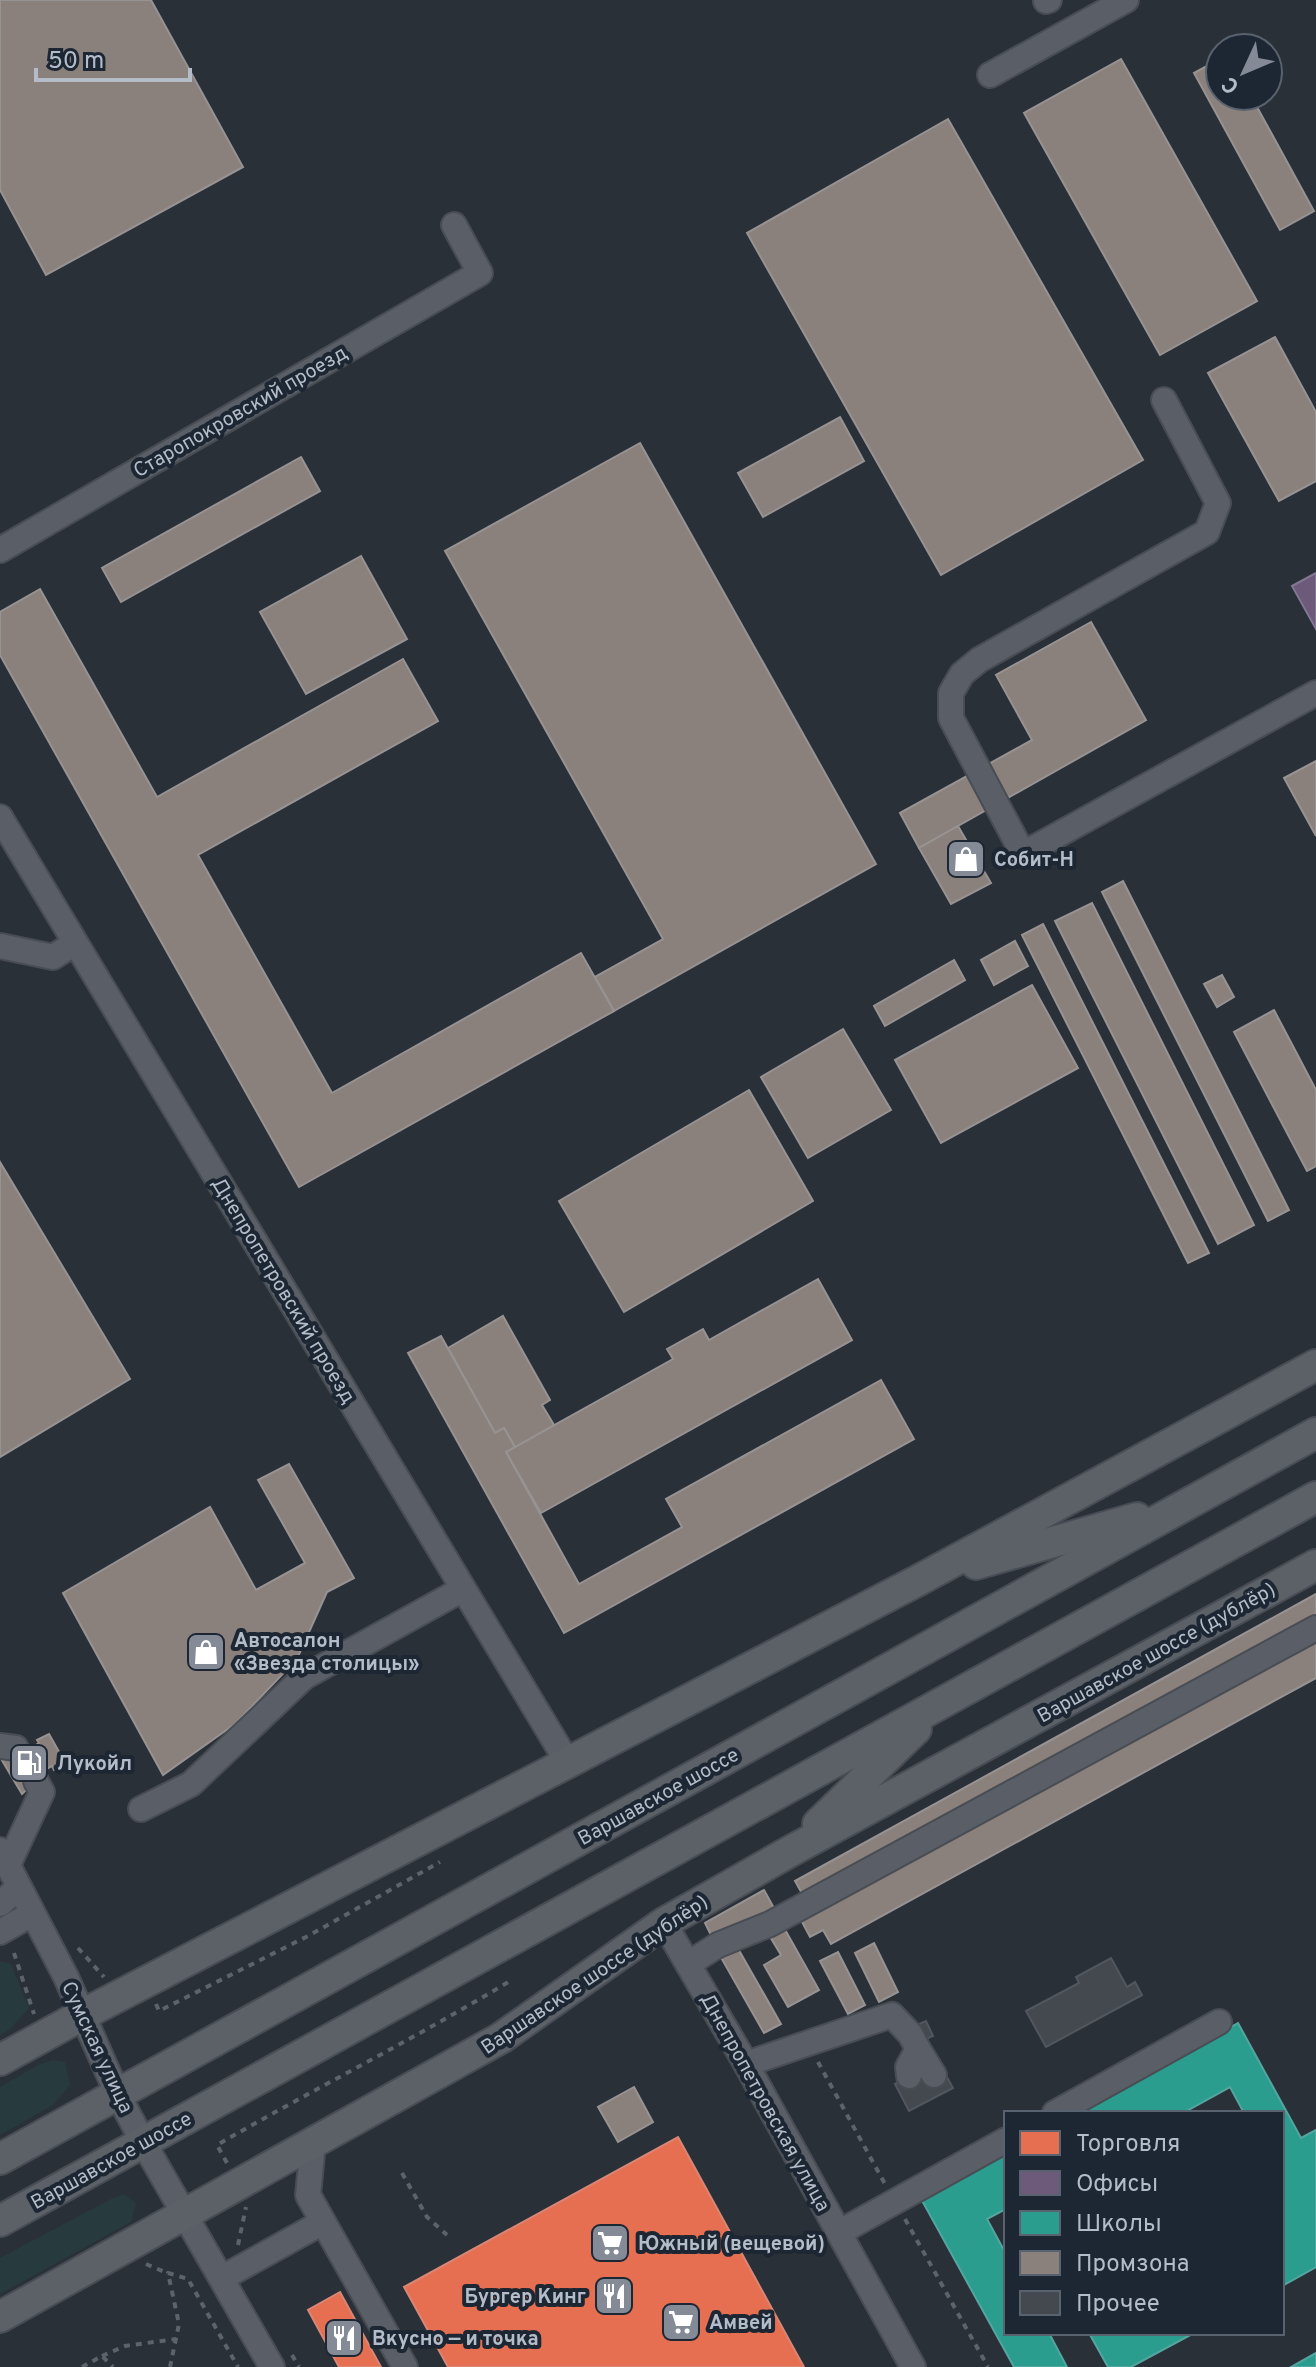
<svg xmlns="http://www.w3.org/2000/svg" width="1316" height="2367" viewBox="0 0 1316 2367" font-family="Overpass,sans-serif">
<rect width="100%" height="100%" fill="#2a3038"/>
<!-- green -->
<g fill="#273a3e">
<polygon points="0,1961 11,1964 29,2008 9,2030 0,2035"/>
<polygon points="53,2060 65,2062 70,2085 53,2105 0,2135 0,2087 38,2065"/>
<polygon points="124,2194 136,2203 131,2222 0,2294 0,2258 111,2199"/>
</g>
<!-- shops -->
<g fill="#e76f51" stroke="#d88675" stroke-width="2">
<polygon points="678,2137 804,2367 448,2367 404,2287"/>
<polygon points="340,2292 381,2367 339,2367 308,2310"/>
</g>
<!-- offices -->
<polygon fill="#6d597a" stroke="#827792" stroke-width="2" points="1316,573 1316,629 1292,586"/>
<!-- schools -->
<g fill="#2a9d8f" stroke="#53a6a0" stroke-width="2">
<polygon points="1238,2023 1301,2138 1316,2130 1316,2267 1282,2286 1282,2113 1244,2113 1230,2087 1183,2113 1074,2113"/>
<polygon points="1006,2150 1006,2209 987,2219 1006,2254 1006,2333 1049,2333 1067,2367 1014,2367 920,2197"/>
<polygon points="1089,2333 1194,2333 1131,2367 1108,2367"/>
<polygon points="1316,2353 1316,2367 1291,2367"/>
</g>
<!-- industry -->
<g fill="#8a817c" stroke="#979393" stroke-width="2">
<polygon points="0,0 151,0 243,167 46,275 0,190"/>
<polygon points="1121,59 1257,301 1160,355 1024,113"/>
<polygon points="1220,59 1220,96 1251,96 1314,211 1280,230 1194,73"/>
<polygon points="948,119 1143,460 941,575 747,233"/>
<polygon points="1275,337 1316,412 1316,481 1279,501 1208,373"/>
<polygon points="840,417 864,461 763,517 738,473"/>
<polygon points="640,443 876,864 614,1011 595,977 663,939 445,551"/>
<polygon points="301,457 320,491 121,602 102,568"/>
<polygon points="361,556 407,639 306,694 260,612"/>
<polygon points="40,589 157,797 403,659 438,721 198,855 332,1093 581,953 614,1011 299,1187 0,655 0,612"/>
<polygon points="1091,622 1146,720 919,848 900,813 1032,740 996,675"/>
<polygon points="1316,761 1316,836 1284,778"/>
<polygon points="958,826 991,883 951,904 919,848"/>
<polygon points="1123,881 1289,1210 1268,1221 1102,892"/>
<polygon points="1092,903 1254,1225 1218,1244 1055,921"/>
<polygon points="1043,924 1209,1253 1188,1263 1022,935"/>
<polygon points="1015,941 1028,966 994,985 981,960"/>
<polygon points="954,960 965,980 885,1026 874,1006"/>
<polygon points="1222,975 1234,997 1217,1007 1204,984"/>
<polygon points="1032,985 1078,1068 941,1143 895,1060"/>
<polygon points="1274,1010 1316,1090 1316,1166 1307,1171 1234,1032"/>
<polygon points="843,1029 891,1110 808,1158 761,1077"/>
<polygon points="749,1090 813,1201 624,1312 559,1201"/>
<polygon points="0,1162 130,1379 0,1457"/>
<polygon points="818,1279 852,1340 541,1513 506,1452 673,1359 667,1349 703,1329 709,1340"/>
<polygon points="503,1316 550,1400 542,1405 554,1425 515,1447 504,1428 495,1433 448,1348"/>
<polygon points="441,1336 495,1433 504,1428 515,1447 506,1452 579,1584 682,1527 666,1499 881,1380 914,1439 564,1633 408,1353"/>
<polygon points="289,1464 354,1578 327,1592 297,1659 235,1724 163,1775 63,1593 210,1507 256,1590 305,1563 258,1480"/>
<polygon points="1316,1594 1316,1615 804,1897 795,1881"/>
<polygon points="1316,1638 1316,1678 831,1944 823,1930 810,1937 801,1920"/>
<polygon points="49,1734 66,1764 54,1770 52,1766 35,1776 36,1781 22,1794 0,1757 22,1753 39,1743 37,1740"/>
<polygon points="764,1890 774,1908 714,1941 705,1923"/>
<polygon points="783,1926 819,1990 788,2007 764,1965 781,1955 769,1935"/>
<polygon points="874,1943 898,1992 879,2002 855,1953"/>
<polygon points="736,1945 781,2024 764,2033 719,1954"/>
<polygon points="838,1952 865,2005 848,2014 820,1961"/>
<polygon points="634,2087 653,2122 618,2142 598,2107"/>
</g>
<!-- building -->
<g fill="#444950" stroke="#52575f" stroke-width="2">
<polygon points="1111,1958 1127,1987 1135,1982 1142,1995 1046,2047 1026,2011 1079,1983 1076,1977"/>
<polygon points="926,2021 933,2036 926,2039 919,2024"/>
<polygon points="920,2070 928,2086 947,2077 953,2088 909,2111 895,2084"/>
</g>
<g fill="none" stroke-linecap="round" stroke-linejoin="round">
<!-- minor-tunnel -->
<polyline stroke="#3f454e" stroke-width="24" stroke-dasharray="24 12" stroke-linecap="butt" points="16,1748 36,1781"/>
<defs>
<g id="minor">
<polyline points="1046,1 1049,0"/>
<polyline points="990,75 1126,0"/>
<polyline points="1164,400 1218,503 1207,532 979,660 962,674 951,693 951,718 1023,854 1316,693"/>
<polyline points="0,550 480,273 454,225"/>
<polyline points="0,817 568,1763"/>
<polyline points="0,946 53,957 75,943"/>
<polyline points="0,1746 16,1748"/>
<polyline points="141,1809 191,1784 304,1677 463,1589"/>
<polyline points="0,1850 66,1977 117,2093 143,2142 272,2367"/>
<polyline points="8,1865 42,1792 36,1781"/>
<polyline points="0,1904 19,1887"/>
<polyline points="664,1923 746,2064 913,2367"/>
<polyline points="0,1932 32,1914"/>
<polyline points="688,1964 718,1945 770,1924 1316,1628"/>
<polyline points="918,2049 934,2075"/>
<polyline points="746,2064 892,2015 910,2034 918,2049 908,2067 909,2076"/>
<polyline points="1055,2113 1219,2022"/>
<polyline points="313,2143 308,2195 405,2367"/>
<polyline points="840,2232 1006,2140"/>
<polyline points="222,2278 323,2222"/>
</g>
<g id="major">
<polyline points="976,1564 1137,1518"/>
<polyline points="818,1824 916,1729"/>
<polyline points="0,2060 84,2014 919,1580 1316,1365"/>
<polyline points="0,2159 1316,1433"/>
<polyline points="0,2221 1316,1497"/>
<polyline points="0,2317 501,2038 664,1923 789,1852 1316,1565"/>
</g>
</defs>
<!-- minor casing -->
<use href="#minor" stroke="#484c53" stroke-width="28"/>
<!-- major casing -->
<use href="#major" stroke="#484c55" stroke-width="34"/>
<!-- path -->
<g stroke="#5d636a" stroke-width="4" stroke-dasharray="6 6" stroke-linecap="butt">
<polyline points="78,1948 104,1977"/>
<polyline points="14,1953 34,2014"/>
<polyline points="156,2004 159,2011 308,1936 440,1862"/>
<polyline points="818,2062 885,2184"/>
<path d="M227,2163L217,2145C314,2089 414,2039 510,1981"/>
<polyline points="402,2173 427,2217 447,2235"/>
<polyline points="905,2219 988,2367"/>
<polyline points="238,2245 246,2207"/>
<polyline points="146,2264 167,2273"/>
<polyline points="292,2355 299,2367"/>
<polyline points="102,2356 125,2346 176,2339"/>
<polyline points="82,2367 102,2356 113,2367"/>
<polyline points="170,2367 179,2324 168,2273 188,2279 238,2367"/>
</g>
<!-- minor -->
<use href="#minor" stroke="#5a5e66" stroke-width="24"/>
<!-- major -->
<use href="#major" stroke="#5c6168" stroke-width="30"/>
</g>
<!-- icons -->
<defs>
<symbol id="shop-square" viewBox="-11 -11 22 22"><rect x="-9" y="-9" width="18" height="18" rx="4" fill="#848b96" stroke="#1d2633"/><path d="M-5-2.5h2.3a2.7 3.5 0 0 1 5.4 0H5L5.5 6h-11ZM-1.5-2.5h3a1.5 2.3 0 0 0-3 0Z" fill="#fff"/></symbol>
<symbol id="fuel-square" viewBox="-11 -11 22 22"><rect x="-9" y="-9" width="18" height="18" rx="4" fill="#848b96" stroke="#1d2633"/><path d="M-5.5-6h7V0h2V4h1.3V-2.5L3-4.5l.8-.8L6-3V5H2.5V1h-1V6h-7ZM-4.2-4.7v3.2H.2V-4.7Z" fill="#fff"/></symbol>
<symbol id="supermarket-square" viewBox="-11 -11 22 22"><rect x="-9" y="-9" width="18" height="18" rx="4" fill="#848b96" stroke="#1d2633"/><path d="M-6-5.5h2.5l.6 2H6L4.5 2H-2.5L-4.4-4H-6ZM-1.5 3.2a1.3 1.3 0 1 0 .1 0ZM3 3.2a1.3 1.3 0 1 0 .1 0Z" fill="#fff"/></symbol>
<symbol id="restaurant-square" viewBox="-11 -11 22 22"><rect x="-9" y="-9" width="18" height="18" rx="4" fill="#848b96" stroke="#1d2633"/><path d="M-5-6h1v4h1v-4h1v4h1v-4h1v5L-1.5 .5V6h-2V.5L-5-1ZM5-6V6H3V1.5H1.5Q1.5-4 5-6Z" fill="#fff"/></symbol>
</defs>
<g fill-rule="evenodd">
<use href="#shop-square" x="944" y="837" width="44" height="44"/>
<use href="#shop-square" x="184" y="1630" width="44" height="44"/>
<use href="#fuel-square" x="7" y="1741" width="44" height="44"/>
<use href="#supermarket-square" x="588" y="2221" width="44" height="44"/>
<use href="#restaurant-square" x="592" y="2274" width="44" height="44"/>
<use href="#supermarket-square" x="659" y="2300" width="44" height="44"/>
<use href="#restaurant-square" x="322" y="2316" width="44" height="44"/>
</g>
<g text-anchor="middle" stroke-width="8" stroke-linejoin="round" paint-order="stroke">
<!-- street labels -->
<g font-size="20" fill="#b4bcc9" stroke="#1d2633">
<text transform="translate(240 411) rotate(-30)" y="7">Старопокровский проезд</text>
<text transform="translate(284 1290) rotate(59)" y="7">Днепропетровский проезд</text>
<text transform="translate(1156 1652) rotate(-29)" y="7">Варшавское шоссе (дублёр)</text>
<text transform="translate(658 1796) rotate(-29)" y="7">Варшавское шоссе</text>
<text transform="translate(594 1974) rotate(-34)" y="7">Варшавское шоссе (дублёр)</text>
<text transform="translate(98 2047) rotate(65)" y="7">Сумская улица</text>
<text transform="translate(766 2102) rotate(61)" y="7">Днепропетровская улица</text>
<text transform="translate(111 2160) rotate(-29)" y="7">Варшавское шоссе</text>
</g>
<!-- poi labels -->
<g font-size="20" font-weight="bold" fill="#b4bcc9" stroke="#1d2633" text-anchor="start">
<text x="994" y="866">Собит-Н</text>
<text x="234" y="1647">Автосалон<tspan x="234" dy="23">«Звезда столицы»</tspan></text>
<text x="57" y="1770">Лукойл</text>
<text x="638" y="2250">Южный (вещевой)</text>
<text x="586" y="2303" text-anchor="end">Бургер Кинг</text>
<text x="709" y="2329">Амвей</text>
<text x="372" y="2345">Вкусно — и точка</text>
</g>
</g>
<!-- legend -->
<rect x="1004" y="2111" width="280" height="224" fill="#1d2633" stroke="#59626f" stroke-width="2"/>
<rect x="1020" y="2131" width="40" height="24" fill="#e76f51" stroke="#59626f" stroke-width="2"/>
<text x="1076" y="2151" font-size="24" fill="#b4bcc9">Торговля</text>
<rect x="1020" y="2171" width="40" height="24" fill="#6d597a" stroke="#59626f" stroke-width="2"/>
<text x="1076" y="2191" font-size="24" fill="#b4bcc9">Офисы</text>
<rect x="1020" y="2211" width="40" height="24" fill="#2a9d8f" stroke="#59626f" stroke-width="2"/>
<text x="1076" y="2231" font-size="24" fill="#b4bcc9">Школы</text>
<rect x="1020" y="2251" width="40" height="24" fill="#8a817c" stroke="#59626f" stroke-width="2"/>
<text x="1076" y="2271" font-size="24" fill="#b4bcc9">Промзона</text>
<rect x="1020" y="2291" width="40" height="24" fill="#444950" stroke="#59626f" stroke-width="2"/>
<text x="1076" y="2311" font-size="24" fill="#b4bcc9">Прочее</text>
<!-- north arrow -->
<g transform="translate(1244 72) rotate(226)"><circle r="38" fill="#1d2633" stroke="#59626f" stroke-width="2"/>
<path d="M0-6L14 30L0 20L-14 30Z" fill="#848b96"/>
<text y="-12" font-size="22" font-weight="bold" text-anchor="middle" fill="#b4bcc9">С</text>
</g>
<!-- scale -->
<path d="M36 68v12h154v-12" fill="none" stroke="#b4bcc9" stroke-width="4"/>
<text x="48" y="68" font-size="24" fill="#b4bcc9" stroke="#1d2633" stroke-width="6" paint-order="stroke">50 m</text>
</svg>
